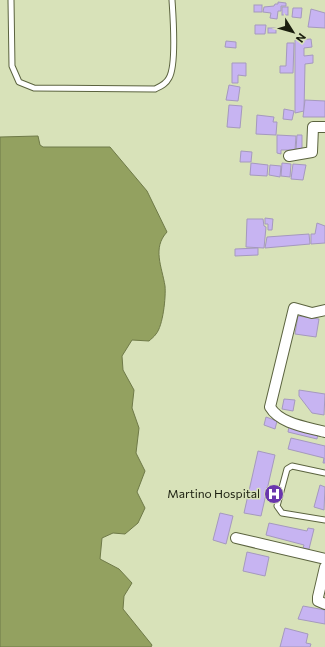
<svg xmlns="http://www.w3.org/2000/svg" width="325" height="647" viewBox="0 0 325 647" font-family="Commissioner,sans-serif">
<rect width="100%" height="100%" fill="#d8e2b9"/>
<!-- water -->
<path fill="#93a160" stroke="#6f7a48" d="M38,136L40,145L43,147H110L147,191L167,232C152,248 162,267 165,286C166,297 163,326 156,334C154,337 151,339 149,341L132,340L122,356L123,370L134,390L132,408L139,428L136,453L145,471L137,492L145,508L138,523L125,534L113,533L102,538L100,559L119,569L132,583L124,596L123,609L152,645L151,647H0V137Z"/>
<!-- building -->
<g fill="#c7b4f2" stroke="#a599be">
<polygon points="278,2 286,3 286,6 281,6 281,11 278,11 277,19 270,18 271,13 263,12 264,7 274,6 275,4 278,4"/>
<rect x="254" y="5" width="8" height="7"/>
<rect x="282" y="7" width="6" height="8"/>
<polygon points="293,8 302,8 301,18 292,17"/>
<polygon points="311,9 325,13 325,28 308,27"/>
<polygon points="255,25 266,25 265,34 255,34"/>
<rect x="268" y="28" width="8" height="5"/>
<polygon points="311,39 312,47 304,48 304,56 313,55 313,63 305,64 304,111 295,113 295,40"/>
<polygon points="226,41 236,42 236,48 225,47"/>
<polygon points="287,43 294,43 293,73 280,73 280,66 286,66"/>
<polygon points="232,63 246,63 246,76 238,75 238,83 232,83"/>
<polygon points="229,85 240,87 238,101 226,100"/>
<polygon points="305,100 325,101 325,117 303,117"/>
<polygon points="229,105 242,106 240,128 227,127"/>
<polygon points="284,109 294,111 292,120 283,119"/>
<polygon points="257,115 274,117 273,122 277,122 276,135 256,134"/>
<polygon points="277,135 296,136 295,150 281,150 281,154 277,153"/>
<polygon points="297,135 302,135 302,150 296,149"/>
<polygon points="241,151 252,152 251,162 240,162"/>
<polygon points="251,163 268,165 267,176 250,175"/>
<polygon points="282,163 291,164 290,177 281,176"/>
<polygon points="293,164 306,165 303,180 291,179"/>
<polygon points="270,165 281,166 280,177 269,175"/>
<polygon points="265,218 273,219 272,230 268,230 268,224 265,224"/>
<polygon points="247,219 263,219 264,226 266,227 264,248 246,247"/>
<polygon points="317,223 325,226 325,243 311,244 311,234 315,234"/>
<polygon points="309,234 310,244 265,248 267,237"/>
<polygon points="258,248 258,255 235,256 235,249"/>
<polygon points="298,316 319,319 316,337 295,334"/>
<polygon points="299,390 325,394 324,415 312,413 299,396"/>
<polygon points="284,399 295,400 293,411 282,409"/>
<polygon points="266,417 277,421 275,429 264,425"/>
<polygon points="289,426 318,433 317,439 288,432"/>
<polygon points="291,438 325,446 325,463 323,463 324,458 288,449"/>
<polygon points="258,451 275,455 261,516 244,513"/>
<polygon points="320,485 325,487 324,510 314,507"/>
<polygon points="220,513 233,516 226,544 213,540"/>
<polygon points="269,523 307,531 308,528 314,529 309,549 303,548 304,545 266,535"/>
<polygon points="247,552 269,557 265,576 243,571"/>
<polygon points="303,606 325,610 325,624 298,619"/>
<polygon points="285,628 308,634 306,643 311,644 310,647 280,647"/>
</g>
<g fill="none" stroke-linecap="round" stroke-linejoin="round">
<defs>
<g id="service">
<path d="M11,0L12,66L19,82L34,88L155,89C161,86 166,84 169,78C177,65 173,16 172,0"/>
<polyline points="325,473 292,466 287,469 277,506 282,513 325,520"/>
</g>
<g id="minor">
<polyline points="289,156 312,152 313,127 325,127"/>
<path d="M325,310L312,313L294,308L270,407C280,424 307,427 325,432"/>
<polyline points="236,538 325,559"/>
<polyline points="325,567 318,597 318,601 325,604"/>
</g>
</defs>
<!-- service casing -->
<use href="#service" stroke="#5b633f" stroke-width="7"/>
<!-- minor casing -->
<use href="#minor" stroke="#5b633f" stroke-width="12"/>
<!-- service -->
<use href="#service" stroke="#fff" stroke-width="5"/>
<!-- minor -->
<use href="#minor" stroke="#fff" stroke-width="10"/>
</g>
<!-- icons -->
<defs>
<symbol id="hospital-disc" viewBox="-11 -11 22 22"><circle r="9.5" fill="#6a36ad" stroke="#d8e2b9"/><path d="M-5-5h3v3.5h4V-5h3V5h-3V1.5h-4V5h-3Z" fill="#fff"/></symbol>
</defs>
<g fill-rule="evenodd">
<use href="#hospital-disc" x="263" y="483" width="22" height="22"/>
</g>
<g text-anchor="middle" stroke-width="3" stroke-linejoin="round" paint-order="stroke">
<!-- poi labels -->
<g font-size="12" fill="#1b1e0f" stroke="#d8e2b9" text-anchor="end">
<text x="260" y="498">Martino Hospital</text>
</g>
</g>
<!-- north arrow -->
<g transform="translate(293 32) rotate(127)" stroke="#d8e2b9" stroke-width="3" paint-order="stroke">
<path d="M0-3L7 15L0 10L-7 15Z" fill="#1b1e0f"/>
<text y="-6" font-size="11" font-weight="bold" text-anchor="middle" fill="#1b1e0f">N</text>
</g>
</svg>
